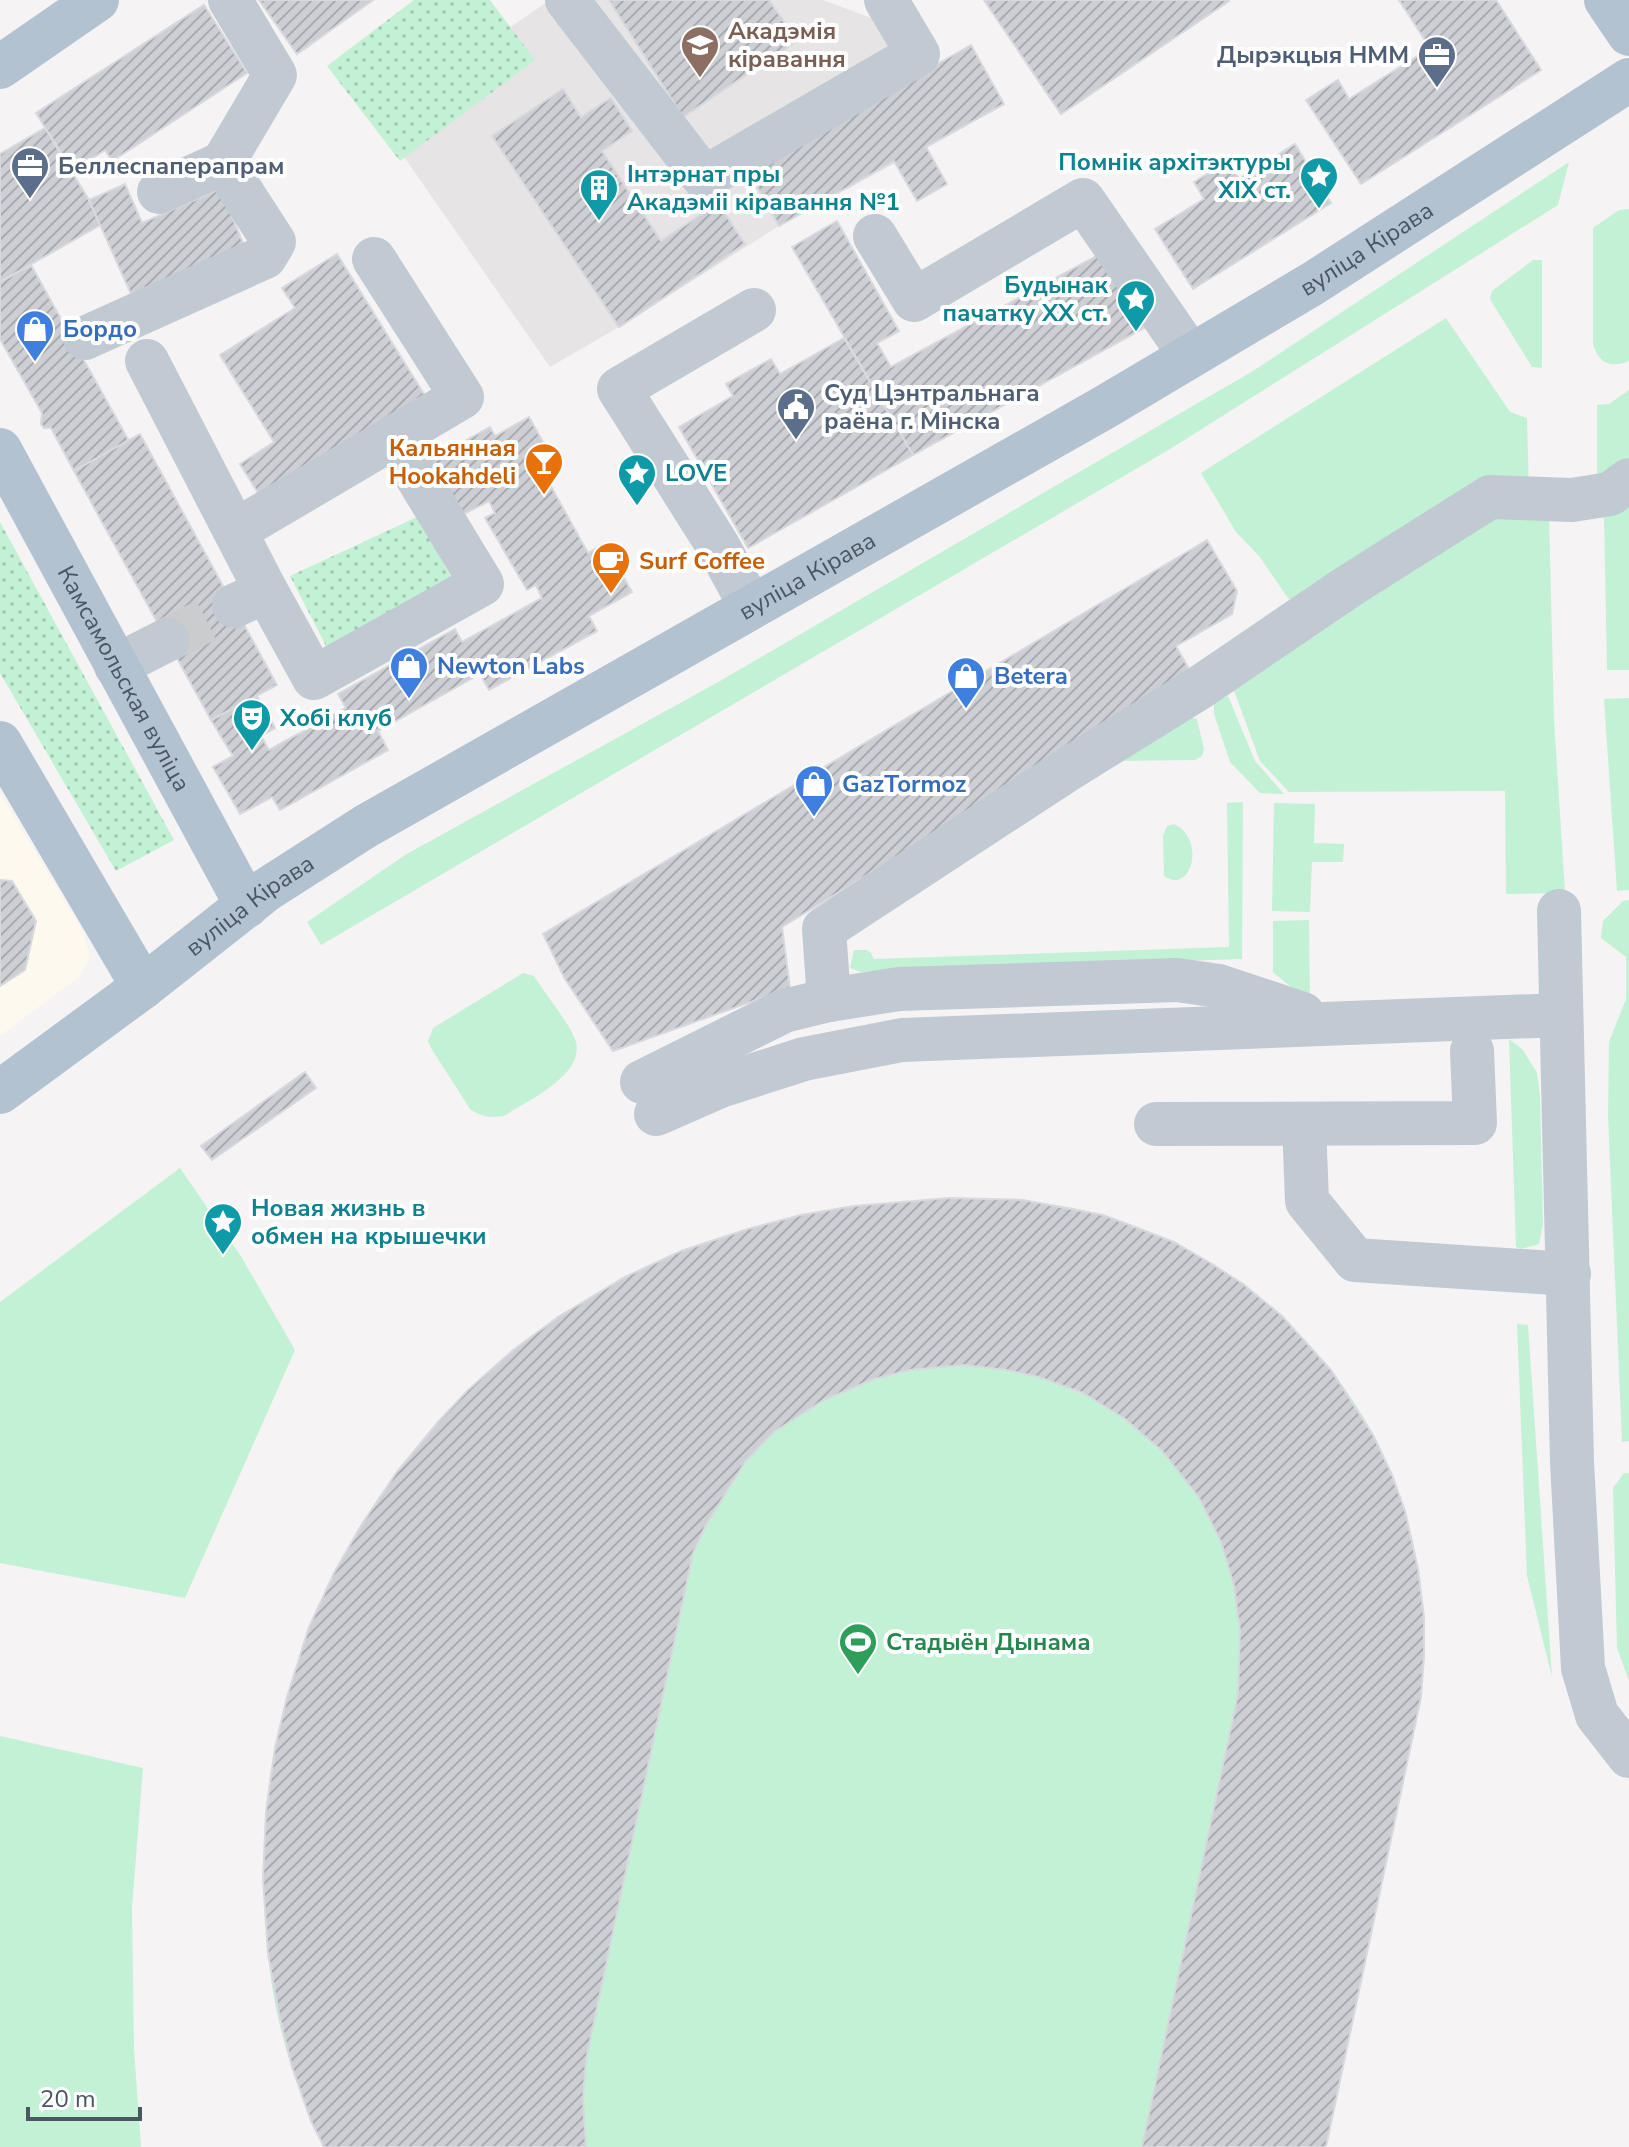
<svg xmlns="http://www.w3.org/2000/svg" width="1629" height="2147" viewBox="0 0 1629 2147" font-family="'Nunito Sans',sans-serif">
<defs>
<pattern id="park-dots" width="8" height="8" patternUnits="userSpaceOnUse" patternTransform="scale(2)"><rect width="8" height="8" fill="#c3f1d5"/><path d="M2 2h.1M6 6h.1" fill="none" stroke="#a0c6b0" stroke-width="1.8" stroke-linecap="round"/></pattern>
<pattern id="building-hatch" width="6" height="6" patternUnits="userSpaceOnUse" patternTransform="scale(2)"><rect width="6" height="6" fill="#cdcfd5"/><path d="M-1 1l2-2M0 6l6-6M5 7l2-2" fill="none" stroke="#a8abb0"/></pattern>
</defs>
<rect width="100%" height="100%" fill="#f5f3f3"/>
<!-- commercial -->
<polygon fill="#fdf9ef" points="0,793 84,933 90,958 79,977 0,1036"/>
<!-- education -->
<polygon fill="#e6e4e5" points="550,0 823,0 904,30 962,127 779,226 619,327 550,367 377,118"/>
<!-- grass -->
<g fill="#c3f1d5">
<polygon points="1569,162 1558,205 1170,449 321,945 307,922 405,855 720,681 1253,371"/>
<path d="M1629,209V361C1610,368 1599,364 1593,344V228L1619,210Z"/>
<polygon points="1533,260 1542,260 1542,368 1532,367 1490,299 1492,291"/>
<polygon points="1446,318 1510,412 1527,418 1529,495 1299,603 1288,598 1259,556 1236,532 1201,473"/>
<polygon points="1629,390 1629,468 1597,482 1597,405 1609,404"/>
<polygon points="1629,506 1629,670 1607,670 1604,515"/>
<polygon points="1549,513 1554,720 1565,893 1506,894 1505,791 1289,792 1260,761 1233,688 1480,519"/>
<polygon points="1228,696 1255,761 1284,794 1260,793 1230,762 1214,714 1214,702"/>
<polygon points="1629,698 1629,890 1617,891 1604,699"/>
<polygon points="1185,716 1197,719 1204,749 1202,756 1195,760 1111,761"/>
<polygon points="1243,802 1242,959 861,972 850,968 854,950 867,950 871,953 874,959 1229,947 1227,803"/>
<polygon points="1274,803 1315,804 1314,843 1344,844 1343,862 1312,862 1310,912 1272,911"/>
<path d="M1174,824C1206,839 1192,895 1164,876L1163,836L1167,826Z"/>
<polygon points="1629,900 1629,1441 1622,1442 1608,1116 1609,1042 1626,999 1626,957 1601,938 1603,921 1623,901"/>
<polygon points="1309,920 1310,1003 1273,972 1273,921"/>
<path d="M523,973L534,976C545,994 568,1021 575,1039C588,1074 528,1100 504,1116C490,1118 482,1117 470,1109L431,1048L428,1041L433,1028Z"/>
<polygon points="1509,1039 1523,1050 1537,1073 1540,1096 1543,1224 1539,1244 1521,1249 1516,1247"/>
<polygon points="180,1168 242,1258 295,1350 185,1598 0,1563 0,1302"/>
<path d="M950,1198C1003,1198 1055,1201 1106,1216C1265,1264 1394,1403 1418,1570C1425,1612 1424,1654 1421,1697L1326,2147H324C295,2088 273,2018 268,1952C266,1925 267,1897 267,1870C267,1850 265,1829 266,1809C282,1644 361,1488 484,1376C507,1355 532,1334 558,1317C577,1305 599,1296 618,1285C640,1273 662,1259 684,1250C771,1217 858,1204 950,1198Z"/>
<polygon points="1517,1324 1528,1325 1552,1677 1527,1576"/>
<polygon points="1624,1473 1629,1473 1629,1681 1617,1648 1613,1488"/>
<polygon points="0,1736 143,1768 132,1907 134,2049 141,2147 0,2147"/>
</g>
<!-- park -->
<g fill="url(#park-dots)">
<polygon points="414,0 490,0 535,60 400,161 327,66"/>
<polygon points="417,517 452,578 327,648 290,576"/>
<polygon points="0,522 174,840 116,871 0,673"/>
</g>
<!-- building -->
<g fill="url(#building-hatch)" stroke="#d7d9de" stroke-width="2">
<polygon points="259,0 373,0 297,54"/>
<polygon points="609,0 769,0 797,41 683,117"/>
<polygon points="984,0 1228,0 1229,1 1061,114"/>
<polygon points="1399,0 1496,0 1541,70 1361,184 1306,100 1338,80 1349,99 1430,48"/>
<polygon points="204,5 247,73 112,161 105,150 73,171 36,113"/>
<polygon points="971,45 1004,104 926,147 947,184 917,201 894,161 779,226 748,171"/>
<polygon points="563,89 581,117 611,98 632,131 602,151 661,241 718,203 745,244 619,327 492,136"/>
<polygon points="45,128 89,200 100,225 0,282 0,154"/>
<polygon points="1295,144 1331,203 1193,289 1155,229 1204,199 1194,182 1228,161 1239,179"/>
<polygon points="125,184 142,223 220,189 244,245 131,294 89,200"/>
<polygon points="837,221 899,331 877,343 891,367 1102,253 1144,328 913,455 792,247"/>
<polygon points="337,254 427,399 263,501 240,464 274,442 220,355 295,308 282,288"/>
<polygon points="31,265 129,441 74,471 51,428 44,428 41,424 42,413 0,339 0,282"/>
<polygon points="844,338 913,455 748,548 679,427 733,396 726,384 771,359 780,374"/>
<polygon points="529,417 556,465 543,472 588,553 605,544 632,592 589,616 597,631 489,690 480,674 378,731 388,750 280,810 272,797 240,814 213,767 233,756 211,720 257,696 275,728 261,736 269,750 346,708 338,694 455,629 462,642 542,598 536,585 527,590 485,518 495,513 489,501 458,517 427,462 490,427 495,436"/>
<polygon points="140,434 277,685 211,720 74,471"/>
<polygon points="1207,540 1237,591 1232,614 1176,646 1193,676 782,927 790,988 613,1051 565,979 543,934"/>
<polygon points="0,880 12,881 36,921 25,970 0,986"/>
<polygon points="305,1072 316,1088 212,1160 201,1146"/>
<polygon points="950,1198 1023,1200 1103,1215 1174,1242 1212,1264 1243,1284 1282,1316 1331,1370 1373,1435 1392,1475 1405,1511 1418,1569 1424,1617 1424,1656 1421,1697 1326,2147 1142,2147 1238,1694 1240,1631 1234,1586 1221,1542 1198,1496 1162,1451 1125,1419 1083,1393 1039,1377 1007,1370 963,1365 910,1370 874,1379 824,1400 774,1432 745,1462 706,1525 693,1553 586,2060 583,2099 586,2147 324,2147 311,2121 292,2067 279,2014 268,1954 263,1879 266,1812 275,1748 287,1697 309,1627 334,1573 362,1524 396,1473 438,1422 468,1390 512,1351 558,1317 625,1277 681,1251 748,1229 801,1215 854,1206"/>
</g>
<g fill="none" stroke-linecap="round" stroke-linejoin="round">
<!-- minor-tunnel -->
<polyline stroke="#caccce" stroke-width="44" stroke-dasharray="44 22" stroke-linecap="butt" points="167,640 234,606"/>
<!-- minor -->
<g stroke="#c1cad2" stroke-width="44">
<polyline points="567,0 704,178 918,54 886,0"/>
<polyline points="159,192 223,163"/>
<polyline points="875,236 914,300 1083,200 1190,355"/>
<polyline points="85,338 265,257 274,242 223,163 275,75 230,0"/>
<polyline points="147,361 266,591"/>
<polyline points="235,531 462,397 374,259"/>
<polyline points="234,606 266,591 314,678 482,584 394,439"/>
<polyline points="751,607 718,546 619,389 754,310"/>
<polyline points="116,666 167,640"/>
<polyline points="1559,911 1572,1462 1583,1668 1597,1715 1629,1756"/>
<polyline points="829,1000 824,929 1067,770 1199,688 1349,586 1490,497 1572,500 1610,494 1629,480"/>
<polyline points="642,1082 784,1011 829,1000 899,989 1177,980 1219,986 1303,1014"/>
<polyline points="656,1114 720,1086 804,1059 902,1040 1561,1015"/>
<polyline points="1156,1124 1475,1123 1472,1051"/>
<polyline points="1304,1124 1307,1201 1355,1260 1569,1274"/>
</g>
<!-- major -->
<g stroke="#b3c2d1" stroke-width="44">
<polyline points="1606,0 1629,34"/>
<polyline points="0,67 97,0"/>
<path id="s1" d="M0,450L247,906"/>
<polyline points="0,743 143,987"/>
<path id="s2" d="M0,1092L143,987L266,890L366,826L1105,407L1312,284L1629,80"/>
</g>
</g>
<!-- icons -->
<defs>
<symbol id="university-pin" viewBox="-11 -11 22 30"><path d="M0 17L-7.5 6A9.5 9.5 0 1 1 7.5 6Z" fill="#8d6e63" stroke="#fff"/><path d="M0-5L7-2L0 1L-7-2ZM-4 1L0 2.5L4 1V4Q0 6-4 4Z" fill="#fff"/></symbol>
<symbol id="office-pin" viewBox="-11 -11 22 30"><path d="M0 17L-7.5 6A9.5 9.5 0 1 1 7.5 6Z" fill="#5c6f8a" stroke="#fff"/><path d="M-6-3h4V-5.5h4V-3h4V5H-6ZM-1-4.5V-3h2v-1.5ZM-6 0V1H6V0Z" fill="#fff"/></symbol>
<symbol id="sight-pin" viewBox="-11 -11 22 30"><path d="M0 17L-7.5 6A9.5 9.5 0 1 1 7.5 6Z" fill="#0f9aa8" stroke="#fff"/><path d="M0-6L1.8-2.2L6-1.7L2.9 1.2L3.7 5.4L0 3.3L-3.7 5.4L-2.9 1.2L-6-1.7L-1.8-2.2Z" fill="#fff"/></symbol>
<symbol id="building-pin" viewBox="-11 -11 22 30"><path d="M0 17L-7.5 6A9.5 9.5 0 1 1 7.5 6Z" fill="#0f9aa8" stroke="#fff"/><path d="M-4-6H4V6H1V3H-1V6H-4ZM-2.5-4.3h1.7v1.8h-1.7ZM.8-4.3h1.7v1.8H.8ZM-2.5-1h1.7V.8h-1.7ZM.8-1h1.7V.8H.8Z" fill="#fff"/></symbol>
<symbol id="shop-pin" viewBox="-11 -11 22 30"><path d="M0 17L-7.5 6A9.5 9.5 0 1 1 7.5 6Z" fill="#3f7fe0" stroke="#fff"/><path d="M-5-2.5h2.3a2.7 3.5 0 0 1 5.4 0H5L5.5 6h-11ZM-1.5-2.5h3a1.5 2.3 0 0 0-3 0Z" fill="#fff"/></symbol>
<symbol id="civic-pin" viewBox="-11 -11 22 30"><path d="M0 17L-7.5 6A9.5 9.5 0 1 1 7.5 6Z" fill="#5c6f8a" stroke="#fff"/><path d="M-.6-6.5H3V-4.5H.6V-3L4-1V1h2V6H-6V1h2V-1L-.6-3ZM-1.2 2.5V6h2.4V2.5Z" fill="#fff"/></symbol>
<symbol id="bar-pin" viewBox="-11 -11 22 30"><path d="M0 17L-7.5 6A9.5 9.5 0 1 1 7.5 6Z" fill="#e8710a" stroke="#fff"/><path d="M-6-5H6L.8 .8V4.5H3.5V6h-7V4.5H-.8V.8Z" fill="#fff"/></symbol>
<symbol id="cafe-pin" viewBox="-11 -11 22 30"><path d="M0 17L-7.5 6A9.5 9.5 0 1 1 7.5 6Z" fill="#e8710a" stroke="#fff"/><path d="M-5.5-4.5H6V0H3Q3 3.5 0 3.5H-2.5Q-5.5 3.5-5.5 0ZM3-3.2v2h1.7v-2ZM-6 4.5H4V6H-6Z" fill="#fff"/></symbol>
<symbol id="theatre-pin" viewBox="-11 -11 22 30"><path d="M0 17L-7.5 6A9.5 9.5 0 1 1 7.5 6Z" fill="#0f9aa8" stroke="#fff"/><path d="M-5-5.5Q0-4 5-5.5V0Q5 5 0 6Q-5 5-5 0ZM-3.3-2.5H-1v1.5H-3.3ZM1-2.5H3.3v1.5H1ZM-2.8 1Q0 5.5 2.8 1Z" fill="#fff"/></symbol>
<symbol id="stadium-pin" viewBox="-11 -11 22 30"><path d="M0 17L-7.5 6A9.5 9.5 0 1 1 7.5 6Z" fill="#2e9e5b" stroke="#fff"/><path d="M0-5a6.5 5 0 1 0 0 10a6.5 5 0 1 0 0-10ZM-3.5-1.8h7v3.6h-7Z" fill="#fff"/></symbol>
</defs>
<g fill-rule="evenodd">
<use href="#university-pin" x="678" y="23" width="44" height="60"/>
<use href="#office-pin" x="1415" y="33" width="44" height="60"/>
<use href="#office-pin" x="8" y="144" width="44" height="60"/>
<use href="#sight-pin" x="1297" y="154" width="44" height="60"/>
<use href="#building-pin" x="577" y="166" width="44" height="60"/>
<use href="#sight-pin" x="1114" y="277" width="44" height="60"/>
<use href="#shop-pin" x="13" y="307" width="44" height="60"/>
<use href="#civic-pin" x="774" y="385" width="44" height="60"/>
<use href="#bar-pin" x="522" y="440" width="44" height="60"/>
<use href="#sight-pin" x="615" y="451" width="44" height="60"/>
<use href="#cafe-pin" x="589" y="539" width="44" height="60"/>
<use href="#shop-pin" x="387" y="644" width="44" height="60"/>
<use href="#shop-pin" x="944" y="654" width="44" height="60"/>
<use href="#theatre-pin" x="230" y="696" width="44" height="60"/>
<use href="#shop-pin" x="792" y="762" width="44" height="60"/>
<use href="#sight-pin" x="201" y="1200" width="44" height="60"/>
<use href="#stadium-pin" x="836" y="1620" width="44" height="60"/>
</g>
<g text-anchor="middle" stroke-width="8" stroke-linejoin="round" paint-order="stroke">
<!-- education labels -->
<g font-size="24" font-weight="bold" fill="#785e54" stroke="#fff" text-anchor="start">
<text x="728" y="39">Акадэмія<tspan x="728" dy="28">кіравання</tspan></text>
</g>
<!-- service labels -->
<g font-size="24" font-weight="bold" fill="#4e5e75" stroke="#fff" text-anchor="start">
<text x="1409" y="63" text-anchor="end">Дырэкцыя НММ</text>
<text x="58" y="174">Беллеспаперапрам</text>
<text x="824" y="401">Суд Цэнтральнага<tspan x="824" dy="28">раёна г. Мінска</tspan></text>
</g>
<!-- culture labels -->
<g font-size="24" font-weight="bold" fill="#0d838f" stroke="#fff" text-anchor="start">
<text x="1291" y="170" text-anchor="end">Помнік архітэктуры<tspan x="1291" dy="28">ХІХ ст.</tspan></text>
<text x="627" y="182">Інтэрнат пры<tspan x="627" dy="28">Акадэміі кіравання №1</tspan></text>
<text x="1108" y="293" text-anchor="end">Будынак<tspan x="1108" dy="28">пачатку XX ст.</tspan></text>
<text x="665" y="481">LOVE</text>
<text x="280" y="726">Хобі клуб</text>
<text x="251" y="1216">Новая жизнь в<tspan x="251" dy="28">обмен на крышечки</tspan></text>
</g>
<!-- street labels -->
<g font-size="24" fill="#4a5661" stroke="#fff">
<text dy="8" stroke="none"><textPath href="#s2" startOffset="1608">вуліца Кірава</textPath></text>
<text dy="8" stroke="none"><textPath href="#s2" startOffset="960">вуліца Кірава</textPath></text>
<text dy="8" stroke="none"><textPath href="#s1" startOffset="260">Камсамольская вуліца</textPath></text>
<text dy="8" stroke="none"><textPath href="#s2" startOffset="312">вуліца Кірава</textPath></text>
</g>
<!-- shop labels -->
<g font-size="24" font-weight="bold" fill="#366cbe" stroke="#fff" text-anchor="start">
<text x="63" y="337">Бордо</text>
<text x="437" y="674">Newton Labs</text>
<text x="994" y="684">Betera</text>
<text x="842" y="792">GazTormoz</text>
</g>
<!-- food labels -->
<g font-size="24" font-weight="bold" fill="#c56008" stroke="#fff" text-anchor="end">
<text x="516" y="456">Кальянная<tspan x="516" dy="28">Hookahdeli</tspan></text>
<text x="639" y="569" text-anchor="start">Surf Coffee</text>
</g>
<!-- leisure labels -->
<g font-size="24" font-weight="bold" fill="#27864d" stroke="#fff" text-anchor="start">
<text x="886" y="1650">Стадыён Дынама</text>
</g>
</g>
<!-- scale -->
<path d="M28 2107v12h112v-12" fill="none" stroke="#4a5661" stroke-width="4"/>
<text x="40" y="2107" font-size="24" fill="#4a5661" stroke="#ffffff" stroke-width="6" paint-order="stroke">20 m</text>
</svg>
